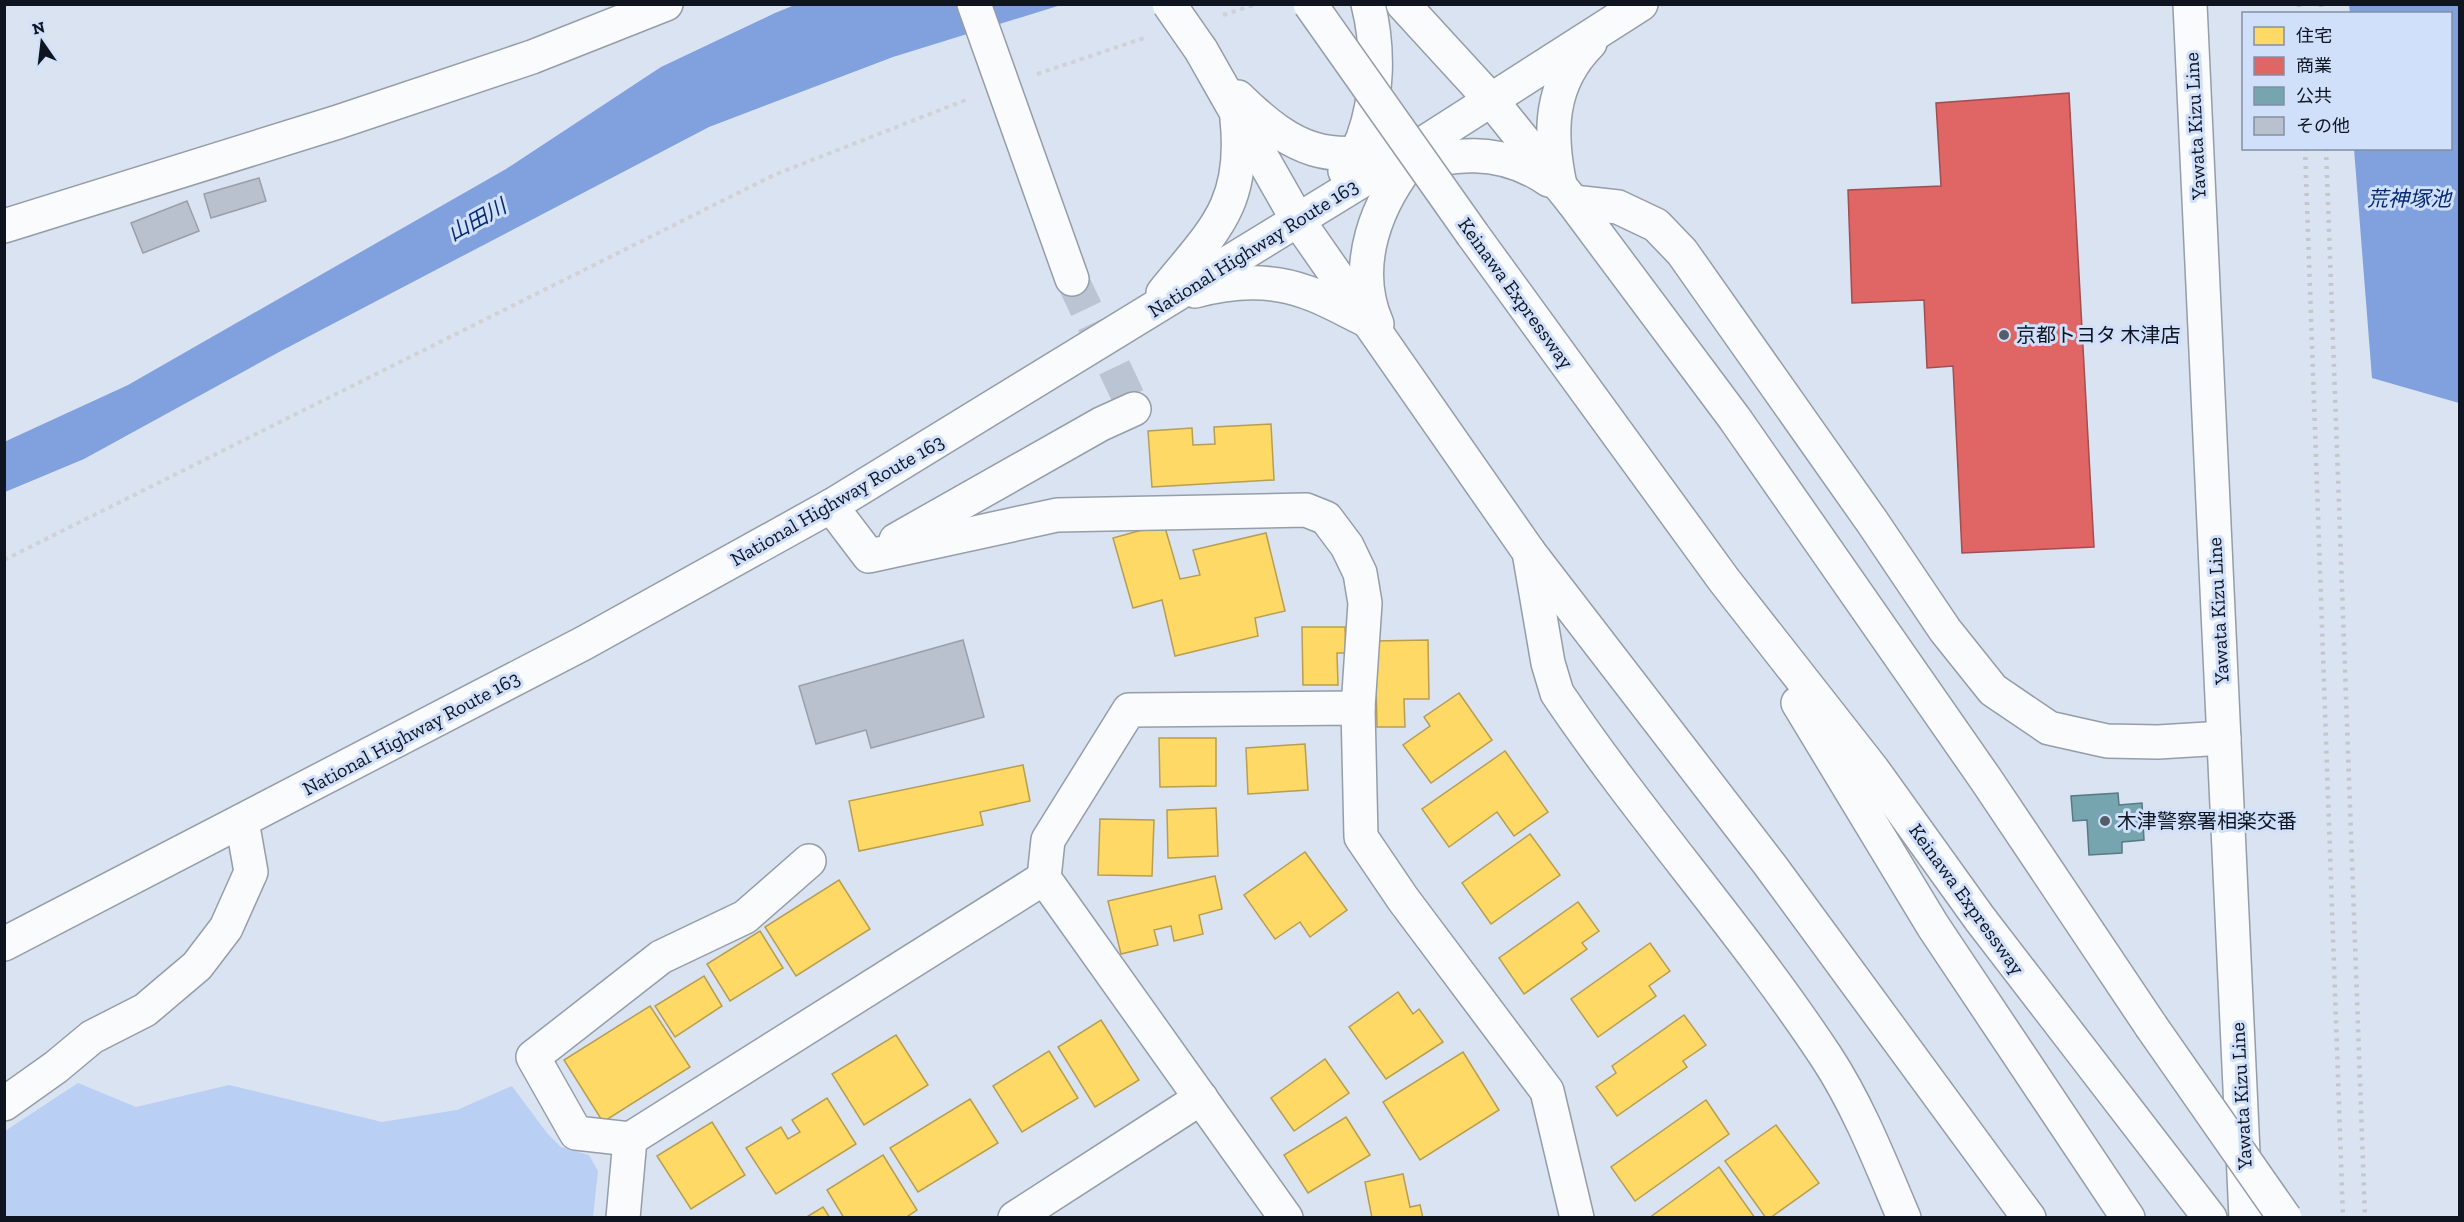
<svg xmlns="http://www.w3.org/2000/svg" width="2464" height="1222" viewBox="0 0 2464 1222" font-family="'Zilla Slab','Noto Sans JP',serif">
<rect width="100%" height="100%" fill="#dae3f1"/>
<!-- green -->
<polygon fill="#b9cff4" points="78,1083 136,1107 229,1085 382,1122 457,1110 512,1086 547,1133 561,1147 589,1155 598,1171 593,1217 5,1217 5,1131"/>
<!-- water -->
<g fill="#80a1dd">
<polygon points="797,4 1061,5 893,57 709,127 281,351 84,459 5,492 4,442 128,385 506,169 661,67 775,13"/>
<polygon points="2349,5 2459,5 2459,403 2372,378 2354,149 2450,148 2450,14 2350,13"/>
</g>
<!-- homes -->
<g fill="#ffd966" stroke="#b79e51" stroke-width="1.5">
<polygon points="1271,424 1274,480 1152,487 1148,431 1192,428 1193,445 1215,444 1214,427"/>
<polygon points="1164,524 1180,579 1200,575 1193,550 1266,533 1285,611 1255,618 1258,636 1175,656 1162,600 1133,608 1113,538"/>
<polygon points="1302,627 1345,627 1346,653 1337,653 1338,685 1303,685"/>
<polygon points="1428,640 1429,699 1404,699 1405,727 1377,727 1375,641"/>
<polygon points="1459,693 1492,740 1431,783 1403,745 1430,726 1424,717"/>
<polygon points="1159,738 1216,738 1216,786 1160,787"/>
<polygon points="1305,744 1308,790 1248,794 1246,748"/>
<polygon points="1505,751 1548,812 1514,836 1497,812 1449,847 1422,809"/>
<polygon points="1023,765 1030,801 980,812 983,825 859,851 849,801"/>
<polygon points="1216,808 1218,856 1168,858 1167,810"/>
<polygon points="1100,819 1154,820 1152,876 1098,875"/>
<polygon points="1530,834 1560,875 1491,924 1462,883"/>
<polygon points="1305,852 1347,910 1310,937 1300,922 1275,939 1244,895"/>
<polygon points="1215,876 1222,909 1199,915 1203,934 1174,941 1171,926 1154,930 1158,945 1121,954 1108,901"/>
<polygon points="839,880 870,929 796,976 765,927"/>
<polygon points="1578,902 1599,931 1582,943 1587,949 1524,994 1499,958"/>
<polygon points="760,931 783,968 730,1001 707,964"/>
<polygon points="1650,943 1670,971 1649,986 1656,996 1598,1037 1571,999"/>
<polygon points="704,976 722,1006 675,1037 655,1006"/>
<polygon points="1398,992 1413,1014 1419,1009 1443,1042 1386,1079 1349,1027"/>
<polygon points="650,1006 690,1067 603,1122 564,1060"/>
<polygon points="1684,1015 1706,1045 1683,1061 1687,1067 1617,1116 1596,1087 1616,1073 1612,1066"/>
<polygon points="1101,1020 1139,1080 1095,1107 1058,1047"/>
<polygon points="896,1035 928,1085 864,1125 832,1074"/>
<polygon points="1049,1051 1078,1098 1022,1132 993,1086"/>
<polygon points="1463,1052 1499,1110 1420,1160 1383,1102"/>
<polygon points="1325,1059 1349,1093 1294,1131 1271,1098"/>
<polygon points="827,1098 856,1144 776,1194 746,1148 781,1127 788,1139 800,1132 792,1120"/>
<polygon points="970,1099 998,1143 918,1192 890,1148"/>
<polygon points="1706,1100 1729,1134 1635,1201 1611,1167"/>
<polygon points="1346,1117 1370,1155 1308,1193 1284,1155"/>
<polygon points="712,1122 745,1175 691,1209 657,1156"/>
<polygon points="1776,1125 1819,1183 1770,1218 1766,1218 1725,1161"/>
<polygon points="883,1155 917,1210 905,1218 844,1218 827,1190"/>
<polygon points="1719,1167 1755,1218 1649,1218"/>
<polygon points="1403,1174 1410,1207 1420,1205 1423,1218 1372,1218 1365,1182"/>
<polygon points="823,1207 830,1218 805,1218"/>
</g>
<!-- shops -->
<polygon fill="#e06666" stroke="#a14e51" stroke-width="1.5" points="2069,93 2094,547 1962,553 1953,366 1927,368 1924,300 1852,303 1848,190 1941,186 1936,103"/>
<!-- public -->
<polygon fill="#76a5af" stroke="#577a84" stroke-width="1.5" points="2118,793 2119,805 2142,803 2144,840 2122,842 2122,853 2089,855 2087,820 2073,821 2071,796"/>
<!-- building -->
<g fill="#bac1ce" stroke="#999fab" stroke-width="1.5">
<polygon points="259,178 266,201 211,218 204,194"/>
<polygon points="187,201 199,231 143,253 131,223"/>
<polygon points="963,640 984,717 871,748 866,730 816,744 799,686"/>
</g>
<g fill="none" stroke-linecap="round" stroke-linejoin="round">
<!-- minor-tunnel -->
<polyline stroke="#bbc4d2" stroke-width="33" stroke-dasharray="33 16" stroke-linecap="butt" points="1072,279 1134,409"/>
<defs>
<g id="minor">
<polyline points="974,4 1072,279"/>
<polyline points="1573,202 1618,207 1656,225 1682,252 1873,523 1945,630 1993,690 2049,728 2107,741 2158,742 2224,738"/>
<polyline points="4,226 338,122 532,57 666,4"/>
<polyline points="831,506 869,556 1057,515 1306,510 1326,518 1347,546 1360,573 1365,603 1358,708"/>
<polyline points="896,540 1101,424 1134,409"/>
<path d="M1529,552L1548,663L1557,693C1642,819 1744,932 1827,1058C1859,1107 1881,1164 1904,1218"/>
<polyline points="4,1104 56,1067 92,1037 145,1010 197,966 226,928 251,872 242,821"/>
<polyline points="630,1139 576,1133 533,1057 661,957 745,917 809,861"/>
<polyline points="623,1218 630,1139 1044,878"/>
<polyline points="1015,1218 1201,1098"/>
<polyline points="1286,1218 1044,878 1048,840 1129,710 1358,708 1361,837 1403,899 1547,1091 1577,1218"/>
</g>
<polyline id="major" points="2190,4 2246,1218"/>
<g id="highway">
<polyline points="1403,4 1491,100 1573,202 1735,419 1987,781 2151,1026"/>
<polyline points="1201,50 1297,219 1529,552 1770,865 2029,1218"/>
<path d="M1238,97C1295,153 1328,164 1405,145"/>
<path d="M1397,169C1452,153 1499,146 1549,180"/>
<path d="M1345,171C1351,161 1358,150 1363,138C1378,97 1379,47 1368,4"/>
<path d="M1560,185C1549,133 1549,84 1590,43"/>
<polyline points="1473,235 1724,580 1873,770 1980,919 2210,1218"/>
<path d="M1195,291C1231,281 1271,279 1306,292C1327,299 1347,311 1366,320"/>
<path d="M1163,293C1213,231 1246,206 1237,119"/>
<path d="M1377,324C1351,265 1377,201 1416,155"/>
<polyline points="1798,703 1933,926 2128,1218"/>
<polyline points="4,944 584,643 831,506 1430,139 1641,4"/>
</g>
</defs>
<!-- minor casing -->
<use href="#minor" stroke="#959da8" stroke-width="36"/>
<!-- major casing -->
<use href="#major" stroke="#959da8" stroke-width="36"/>
<!-- highway casing -->
<use href="#highway" stroke="#959da8" stroke-width="36"/>
<!-- path -->
<g stroke="#cfd2d6" stroke-width="4" stroke-dasharray="4.5 4.5" stroke-linecap="butt">
<polyline points="1223,15 1257,4"/>
<polyline points="1037,74 1147,37"/>
<polyline points="4,560 774,175 968,99"/>
</g>
<!-- minor -->
<use href="#minor" stroke="#f9fbfd" stroke-width="33"/>
<!-- major -->
<use href="#major" stroke="#f9fbfd" stroke-width="33"/>
<!-- highway -->
<use href="#highway" stroke="#f9fbfd" stroke-width="33"/>
<!-- rail -->
<g stroke="#c3c6ca" stroke-width="4.5" stroke-dasharray="3 6" stroke-linecap="butt">
<polyline points="2299,4 2300,14"/>
<polyline points="2321,4 2321,14"/>
<polyline points="2305,148 2343,1218"/>
<polyline points="2326,148 2365,1218"/>
</g>
<defs>
<g id="highway-bridge">
<polyline points="1169,4 1201,50"/>
<polyline points="1310,4 1473,235"/>
<polyline points="2151,1026 2285,1218"/>
</g>
</defs>
<!-- highway-bridge casing -->
<use href="#highway-bridge" stroke="#959da8" stroke-width="36" stroke-linecap="butt"/>
<!-- highway-bridge -->
<use href="#highway-bridge" stroke="#f9fbfd" stroke-width="33"/>
</g>
<!-- markers -->
<g fill="#555d69" stroke="#d1e0fa" stroke-width="2">
<circle cx="2004" cy="335" r="6"/>
<circle cx="2105" cy="821" r="6"/>
</g>
<g text-anchor="middle" stroke-width="6" stroke-linejoin="round" paint-order="stroke">
<!-- street labels -->
<g font-size="20" fill="#0e1520" stroke="#d1e0fa">
<text transform="translate(2195 126) rotate(-93)" y="7">Yawata Kizu Line</text>
<text transform="translate(1253 248) rotate(-32)" y="7">National Highway Route 163</text>
<text transform="translate(1516 293) rotate(54)" y="7">Keinawa Expressway</text>
<text transform="translate(837 500) rotate(-30)" y="7">National Highway Route 163</text>
<text transform="translate(2218 611) rotate(-93)" y="7">Yawata Kizu Line</text>
<text transform="translate(411 733) rotate(-28)" y="7">National Highway Route 163</text>
<text transform="translate(1967 899) rotate(54)" y="7">Keinawa Expressway</text>
<text transform="translate(2241 1096) rotate(-93)" y="7">Yawata Kizu Line</text>
</g>
<!-- poi labels -->
<g font-size="20" fill="#0e1520" stroke="#d1e0fa" text-anchor="start">
<text x="2016" y="342">京都トヨタ 木津店</text>
<text x="2117" y="828">木津警察署相楽交番</text>
</g>
<!-- water labels -->
<g font-size="21" font-style="italic" fill="#062a70" stroke="#d1e0fa">
<text x="2409" y="206">荒神塚池</text>
<text transform="translate(477 220) rotate(-29)" y="7">山田川</text>
</g>
</g>
<!-- border -->
<rect width="2464" height="1222" fill="none" stroke="#0e1520" stroke-width="12"/>
<!-- legend -->
<rect x="2242" y="12" width="210" height="138" fill="#d1e0fa" stroke="#838fa3" stroke-width="1.5"/>
<rect x="2254" y="27" width="30" height="18" fill="#ffd966" stroke="#838fa3" stroke-width="1.5"/>
<text x="2296" y="42" font-size="18" fill="#0e1520">住宅</text>
<rect x="2254" y="57" width="30" height="18" fill="#e06666" stroke="#838fa3" stroke-width="1.5"/>
<text x="2296" y="72" font-size="18" fill="#0e1520">商業</text>
<rect x="2254" y="87" width="30" height="18" fill="#76a5af" stroke="#838fa3" stroke-width="1.5"/>
<text x="2296" y="102" font-size="18" fill="#0e1520">公共</text>
<rect x="2254" y="117" width="30" height="18" fill="#bac1ce" stroke="#838fa3" stroke-width="1.5"/>
<text x="2296" y="132" font-size="18" fill="#0e1520">その他</text>
<!-- north arrow -->
<g transform="translate(42 42) rotate(346)" stroke="#d1e0fa" stroke-width="4.5" paint-order="stroke">
<path d="M0-4.5L10 22L0 15L-10 22Z" fill="#0e1520"/>
<text y="-9" font-size="16" font-weight="bold" text-anchor="middle" fill="#0e1520">N</text>
</g>
</svg>
